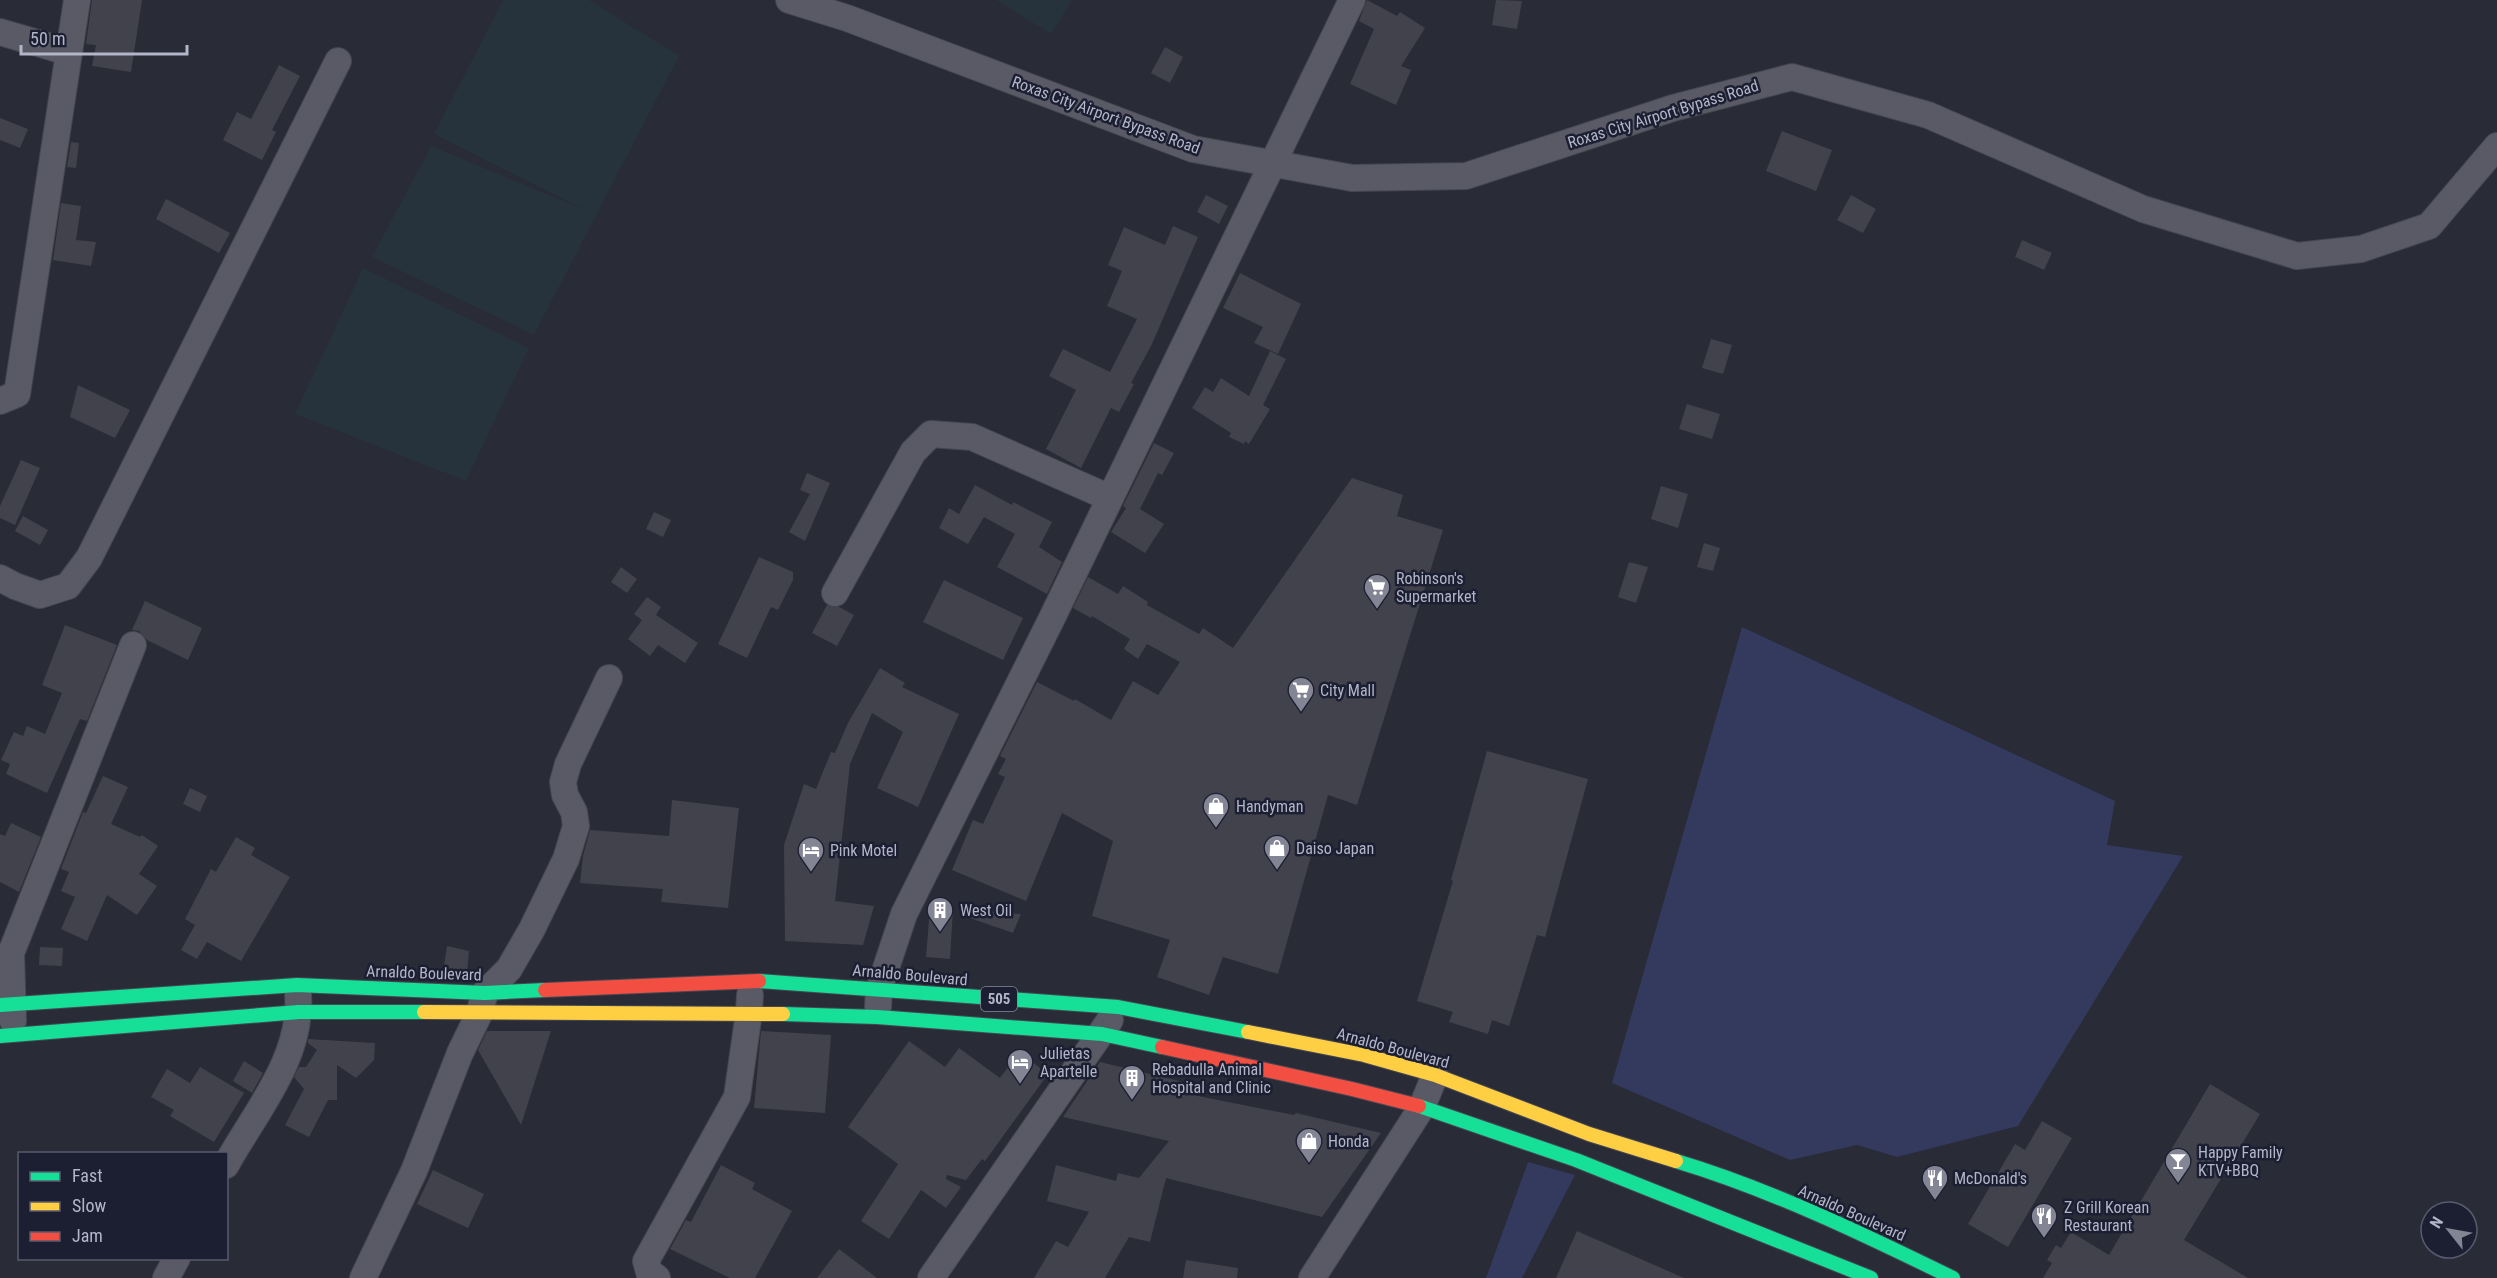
<svg xmlns="http://www.w3.org/2000/svg" width="2497" height="1278" viewBox="0 0 2497 1278" font-family="'Roboto Condensed',sans-serif">
	<style>
		.green { fill: #26333d }
		.water { fill: #343a5e }
		.building { fill: #41424c }
		.lines { fill: none; stroke-linecap: round; stroke-linejoin: round }
		.street-casing { stroke: #454750; stroke-width: 28 }
		.fast-casing { stroke: #464753; stroke-width: 16 }
		.slow-casing { stroke: #464753; stroke-width: 16 }
		.jam-casing { stroke: #464753; stroke-width: 16 }
		.street { stroke: #595a65; stroke-width: 26 }
		.fast { stroke: #16e098; stroke-width: 14 }
		.slow { stroke: #ffcf43; stroke-width: 14 }
		.jam { stroke: #f24e42; stroke-width: 14 }
		.labels { text-anchor: middle; dominant-baseline: central; stroke-width: 5; stroke-linejoin: round; paint-order: stroke }
		.shield { fill: #1c1f32; stroke: #86889b; stroke-width: 1.5 }
		.shield-label { font-size: 15px; font-weight: bold; fill: #b3b5c8 }
		.street-label { font-size: 16px; fill: #b3b5c8; stroke: #1c1f32 }
		.poi-label { font-size: 16px; fill: #b3b5c8; stroke: #1c1f32; text-anchor: start }
	</style>
	<rect width="100%" height="100%" fill="#292b37"/>
	<g class="green">
		<path d="M503 0H589L679 56 534 335 372 257 431 146 585 210 434 134Z"/>
		<path d="M996 0H1072L1051 34Z"/>
		<path d="M363 268 529 348 466 481 295 414Z"/>
	</g>
	<g class="water">
		<path d="M1742 627 2115 801 2107 845 2183 856 2018 1126 1897 1157 1857 1145 1790 1160 1612 1083Z"/>
		<path d="M1528 1162 1575 1175 1522 1278H1486Z"/>
	</g>
	<g class="building">
		<path d="M92 0H142L131 72 92 66 96 45 86 44Z"/>
		<path d="M1367 0 1397 16 1400 12 1425 28 1401 66 1411 70 1396 105 1350 84 1374 29 1359 21Z"/>
		<path d="M1496 0 1522 1 1517 29 1492 25Z"/>
		<path d="M1165 47 1183 57 1170 83 1151 73Z"/>
		<path d="M279 65 300 76 272 130 276 132 262 160 223 140 237 112 251 119Z"/>
		<path d="M0 118 28 129 20 148 0 140Z"/>
		<path d="M1782 131 1832 150 1816 191 1766 171Z"/>
		<path d="M71 142 79 143 76 168 67 167Z"/>
		<path d="M1206 195 1228 206 1219 224 1197 212Z"/>
		<path d="M1851 195 1876 209 1863 233 1837 220Z"/>
		<path d="M166 199 230 233 219 253 156 219Z"/>
		<path d="M61 203 81 206 76 240 96 242 91 266 53 260Z"/>
		<path d="M1173 226 1198 237 1152 344 1131 383 1134 384 1119 412 1111 408 1081 468 1046 449 1076 390 1049 376 1063 349 1110 372 1137 319 1107 306 1122 271 1108 265 1124 227 1165 245Z"/>
		<path d="M2022 240 2052 253 2044 270 2015 257Z"/>
		<path d="M1240 273 1301 304 1278 354 1254 343 1263 327 1223 308Z"/>
		<path d="M1711 339 1732 345 1723 374 1702 368Z"/>
		<path d="M1270 351 1286 359 1263 405 1270 409 1249 444 1245 441 1244 444 1229 437 1231 433 1192 408 1205 387 1213 392 1221 378 1249 396Z"/>
		<path d="M78 385 130 410 115 438 70 417Z"/>
		<path d="M1687 404 1720 414 1712 439 1679 429Z"/>
		<path d="M1154 443 1174 453 1162 475 1158 473 1140 509 1164 524 1145 553 1111 532 1126 508 1123 506Z"/>
		<path d="M21 460 40 468 15 525 0 518V506Z"/>
		<path d="M807 473 830 483 805 541 789 532 810 494 800 490Z"/>
		<path d="M1352 478 1403 495 1397 516 1443 530 1357 805 1328 795 1278 974 1223 957 1209 995 1157 977 1170 940 1092 916 1113 841 1062 813 1026 901 952 870 973 820 983 824 1005 777 998 774 1006 759 1000 756 1037 682 1074 701 1075 699 1111 720 1133 681 1158 695 1180 662 1147 644 1138 659 1124 649 1130 639 1092 616 1091 618 1073 608 1088 577 1118 594 1123 586 1148 602 1147 605 1199 634 1203 628 1233 648Z"/>
		<path d="M975 485 1012 505 1013 502 1052 522 1039 547 1062 562 1047 594 997 567 1015 534 984 517 968 544 939 528 949 508 959 514Z"/>
		<path d="M1661 486 1688 494 1678 528 1651 519Z"/>
		<path d="M654 512 671 520 663 537 646 529Z"/>
		<path d="M23 516 48 530 40 545 15 531Z"/>
		<path d="M1704 543 1720 548 1713 571 1697 567Z"/>
		<path d="M759 557 793 572V580L778 610 771 607 747 658 718 644Z"/>
		<path d="M1629 562 1648 567 1636 603 1618 597Z"/>
		<path d="M621 567 637 579 627 593 611 582Z"/>
		<path d="M944 580 1023 618 1003 660 923 622Z"/>
		<path d="M647 597 661 607 656 615 698 643 685 663 658 645 650 656 628 639 642 620 634 614Z"/>
		<path d="M145 601 202 628 188 660 147 640 139 631 132 630Z"/>
		<path d="M827 605 839 607 854 615 837 646 812 633Z"/>
		<path d="M65 625 117 645 87 721 80 719 47 793 6 774 10 764 1 760 14 732 23 736 27 726 45 734 62 693 42 685Z"/>
		<path d="M880 668 905 683 902 687 959 714 918 807 877 788 903 732 872 713 850 764 835 901 874 906 863 945 785 941 784 845 804 784 816 789 831 752 835 753 848 723Z"/>
		<path d="M1487 751 1588 779 1545 937 1537 935 1509 1026 1492 1020 1488 1034 1449 1022 1453 1012 1417 1001 1453 881 1451 880Z"/>
		<path d="M103 776 128 787 111 824 140 837 142 835 158 846 139 874 157 886 137 915 107 895 87 941 61 929 75 897 61 891 69 872 61 869 83 812 86 813Z"/>
		<path d="M190 788 207 796 200 812 183 804Z"/>
		<path d="M672 800 739 808 728 908 661 902 663 889 580 883 583 856 590 830 669 836Z"/>
		<path d="M11 823 41 837 19 892 0 882V834L5 836Z"/>
		<path d="M236 837 255 848 251 855 290 877 241 961 207 942 197 959 181 950 195 925 185 919 211 869 216 872Z"/>
		<path d="M930 908 953 909 950 959 926 957Z"/>
		<path d="M962 910 1021 914 1013 933 961 915Z"/>
		<path d="M447 946 469 951 467 973 443 972Z"/>
		<path d="M40 947 63 948 62 966 39 965Z"/>
		<path d="M487 1031H551L521 1125 478 1050Z"/>
		<path d="M761 1031 831 1035 825 1113 754 1108Z"/>
		<path d="M308 1039 375 1043 374 1060 356 1078 337 1065V1100H328L309 1137 285 1125 304 1089 294 1077 299 1067H306L317 1050 308 1043Z"/>
		<path d="M909 1041 945 1067 959 1048 1000 1078 1019 1052 1048 1074 985 1161 982 1159 966 1180 947 1175 946 1179 961 1187 946 1208 921 1190 889 1239 861 1221 898 1164 848 1127Z"/>
		<path d="M244 1061 263 1073 252 1093 233 1081Z"/>
		<path d="M1100 1062 1200 1086 1193 1095 1294 1115 1296 1113 1381 1133 1322 1217 1166 1178 1150 1242 1129 1237 1105 1278H1034L1056 1241 1068 1247 1089 1212 1047 1201 1056 1165 1116 1181 1118 1173 1139 1178 1169 1141 1063 1117Z"/>
		<path d="M200 1067 244 1093 214 1142 170 1116 174 1110 151 1097 167 1069 190 1083Z"/>
		<path d="M2210 1084 2260 1114 2184 1240 2248 1278H2043L2052 1263 2047 1260 2056 1245 2061 1248 2071 1232 2109 1255Z"/>
		<path d="M2042 1121 2072 1138 2008 1247 1968 1224 2015 1144 2025 1150Z"/>
		<path d="M721 1165 755 1183 752 1189 792 1211 755 1278H730L670 1249 686 1220 691 1222Z"/>
		<path d="M433 1170 484 1194 468 1228 417 1204Z"/>
		<path d="M1577 1231 1684 1278H1556Z"/>
		<path d="M839 1249 877 1278H817Z"/>
		<path d="M1186 1260 1238 1268 1237 1278H1183Z"/>
	</g>
	<g class="lines">
		<g class="street-casing">
			<g id="street">
				<path d="M789 0 847 18 1193 149 1352 178 1466 176 1673 108 1792 77 1928 115 2143 209 2297 256 2361 249 2429 226 2497 146"/>
				<path d="M0 32 68 52"/>
				<path d="M0 401 17 394 77 0"/>
				<path d="M0 578 15 586 40 595 68 586 89 558 338 61"/>
				<path d="M835 593 913 452 931 434 972 437 1110 498"/>
				<path d="M878 1007 879 989 904 914 1051 620 1352 0"/>
				<path d="M13 1021 11 953 133 645"/>
				<path d="M226 1165C255 1112 303 1058 298 994"/>
				<path d="M166 1278 177 1258"/>
				<path d="M363 1278 414 1171 460 1053 479 1014 485 993 509 969 532 929 566 859 576 826 574 812 565 795 563 782 568 764 609 678"/>
				<path d="M657 1278 649 1272 646 1261 737 1097 749 1012 750 995"/>
				<path d="M931 1278 1110 1020"/>
				<path d="M1312 1278 1422 1107 1435 1075"/>
			</g>
		</g>
		<g class="fast-casing">
			<g id="fast">
				<path d="M759 981 1118 1007 1248 1032"/>
				<path d="M0 1005 297 985 485 993 545 990"/>
				<path d="M783 1014 877 1017 1102 1034 1162 1047"/>
				<path d="M0 1036 299 1012H424"/>
				<path d="M1419 1106 1576 1160 1871 1278"/>
				<path d="M1676 1161C1772 1190 1863 1234 1953 1278"/>
			</g>
		</g>
		<g class="slow-casing">
			<g id="slow">
				<path d="M424 1012 783 1014"/>
				<path d="M1248 1032 1364 1055 1435 1075 1589 1134 1676 1161"/>
			</g>
		</g>
		<g class="jam-casing">
			<g id="jam">
				<path d="M545 990 759 981"/>
				<path d="M1162 1047 1352 1089 1419 1106"/>
			</g>
		</g>
		<use href="#street" class="street"/>
		<use href="#fast" class="fast"/>
		<use href="#slow" class="slow"/>
		<use href="#jam" class="jam"/>
	</g>
	<defs>
		<g id="supermarket-pin" transform="scale(1.35)"><path d="M0 17L-7.5 6A9.5 9.5 0 1 1 7.5 6Z" fill="#838595" stroke="#1c1f32"/><path d="M-6-5.5h2.5l.6 2H6L4.5 2H-2.5L-4.4-4H-6ZM-1.5 3.2a1.3 1.3 0 1 0 .1 0ZM3 3.2a1.3 1.3 0 1 0 .1 0Z" fill="#fff"/></g>
		<g id="shop-pin" transform="scale(1.35)"><path d="M0 17L-7.5 6A9.5 9.5 0 1 1 7.5 6Z" fill="#838595" stroke="#1c1f32"/><path d="M-5-2.5h2.3a2.7 3.5 0 0 1 5.4 0H5L5.5 6h-11ZM-1.5-2.5h3a1.5 2.3 0 0 0-3 0Z" fill="#fff"/></g>
		<g id="hotel-pin" transform="scale(1.35)"><path d="M0 17L-7.5 6A9.5 9.5 0 1 1 7.5 6Z" fill="#838595" stroke="#1c1f32"/><path d="M-6-4.5h1.5V1H6V5H4.5V3h-9V5H-6ZM-4 0a1.8 1.8 0 1 1 3.6 0ZM.5 0V-2.5h3Q6-2.5 6 0Z" fill="#fff"/></g>
		<g id="building-pin" transform="scale(1.35)"><path d="M0 17L-7.5 6A9.5 9.5 0 1 1 7.5 6Z" fill="#838595" stroke="#1c1f32"/><path d="M-4-6H4V6H1V3H-1V6H-4ZM-2.5-4.3h1.7v1.8h-1.7ZM.8-4.3h1.7v1.8H.8ZM-2.5-1h1.7V.8h-1.7ZM.8-1h1.7V.8H.8Z" fill="#fff"/></g>
		<g id="bar-pin" transform="scale(1.35)"><path d="M0 17L-7.5 6A9.5 9.5 0 1 1 7.5 6Z" fill="#838595" stroke="#1c1f32"/><path d="M-6-5H6L.8 .8V4.5H3.5V6h-7V4.5H-.8V.8Z" fill="#fff"/></g>
		<g id="restaurant-pin" transform="scale(1.35)"><path d="M0 17L-7.5 6A9.5 9.5 0 1 1 7.5 6Z" fill="#838595" stroke="#1c1f32"/><path d="M-5-6h1v4h1v-4h1v4h1v-4h1v5L-1.5 .5V6h-2V.5L-5-1ZM5-6V6H3V1.5H1.5Q1.5-4 5-6Z" fill="#fff"/></g>
	</defs>
	<g fill-rule="evenodd">
		<use href="#supermarket-pin" x="1377" y="587"/>
		<use href="#supermarket-pin" x="1301" y="690"/>
		<use href="#shop-pin" x="1216" y="806"/>
		<use href="#shop-pin" x="1277" y="848"/>
		<use href="#hotel-pin" x="811" y="850"/>
		<use href="#building-pin" x="940" y="910"/>
		<use href="#hotel-pin" x="1020" y="1062"/>
		<use href="#building-pin" x="1132" y="1078"/>
		<use href="#shop-pin" x="1309" y="1141"/>
		<use href="#bar-pin" x="2178" y="1161"/>
		<use href="#restaurant-pin" x="1935" y="1178"/>
		<use href="#restaurant-pin" x="2044" y="1216"/>
	</g>
	<g class="labels">
		<rect class="shield" x="981" y="987" width="36" height="24" rx="4.5"/>
		<g class="shield-label">
			<text x="999" y="999">505</text>
		</g>
		<g class="street-label">
			<text transform="translate(1663 114) rotate(-17)">Roxas City Airport Bypass Road</text>
			<text transform="translate(1106 115) rotate(20)">Roxas City Airport Bypass Road</text>
			<text transform="translate(424 973) rotate(2)">Arnaldo Boulevard</text>
			<text transform="translate(910 975) rotate(5)">Arnaldo Boulevard</text>
			<text transform="translate(1393 1048) rotate(15)">Arnaldo Boulevard</text>
			<text transform="translate(1852 1213) rotate(24)">Arnaldo Boulevard</text>
		</g>
		<g class="poi-label">
			<text x="1396" y="578">Robinson's<tspan x="1396" dy="18">Supermarket</tspan></text>
			<text x="1320" y="690">City Mall</text>
			<text x="1236" y="806">Handyman</text>
			<text x="1296" y="848">Daiso Japan</text>
			<text x="830" y="850">Pink Motel</text>
			<text x="960" y="910">West Oil</text>
			<text x="1040" y="1053">Julietas<tspan x="1040" dy="18">Apartelle</tspan></text>
			<text x="1152" y="1069">Rebadulla Animal<tspan x="1152" dy="18">Hospital and Clinic</tspan></text>
			<text x="1328" y="1141">Honda</text>
			<text x="2198" y="1152">Happy Family<tspan x="2198" dy="18">KTV+BBQ</tspan></text>
			<text x="1954" y="1178">McDonald's</text>
			<text x="2064" y="1207">Z Grill Korean<tspan x="2064" dy="18">Restaurant</tspan></text>
		</g>
	</g>
	<rect x="18" y="1152" width="210" height="108" fill="#1c1f32" stroke="#585b6e" stroke-width="1.5"/>
	<rect x="30" y="1172" width="30" height="9" fill="#16e098" stroke="#585b6e" stroke-width="1.5"/>
	<text x="72" y="1182" font-size="18" fill="#b3b5c8">Fast</text>
	<rect x="30" y="1202" width="30" height="9" fill="#ffcf43" stroke="#585b6e" stroke-width="1.5"/>
	<text x="72" y="1212" font-size="18" fill="#b3b5c8">Slow</text>
	<rect x="30" y="1232" width="30" height="9" fill="#f24e42" stroke="#585b6e" stroke-width="1.5"/>
	<text x="72" y="1242" font-size="18" fill="#b3b5c8">Jam</text>
	<g transform="translate(2449 1230) rotate(301)"><circle r="28" fill="#1c1f32" stroke="#585b6e" stroke-width="1.5"/>
	<path d="M0-4.5L10 22L0 15L-10 22Z" fill="#838595"/>
	<text y="-9" font-size="16" font-weight="bold" text-anchor="middle" fill="#b3b5c8">N</text>
	</g>
	<path d="M21 45v9h166v-9" fill="none" stroke="#b3b5c8" stroke-width="3"/>
	<text x="30" y="45" font-size="18" fill="#b3b5c8" stroke="#1c1f32" stroke-width="4.5" paint-order="stroke">50 m</text>
</svg>
